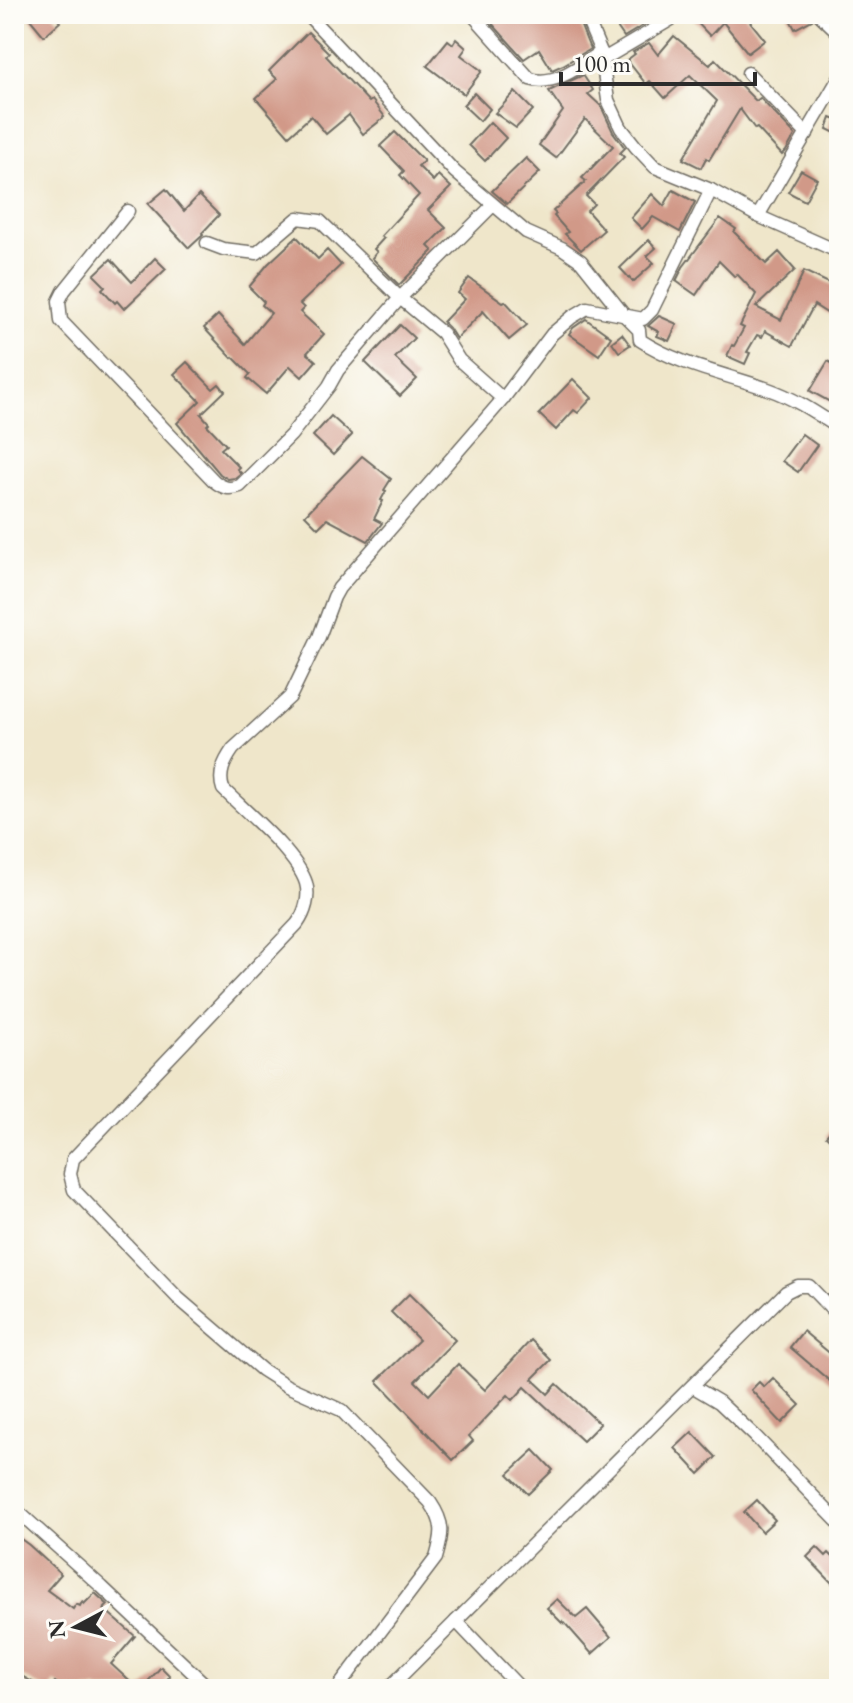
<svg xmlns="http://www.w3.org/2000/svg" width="853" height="1703" viewBox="0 0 853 1703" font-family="'EB Garamond',serif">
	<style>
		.building { fill: #d19988 }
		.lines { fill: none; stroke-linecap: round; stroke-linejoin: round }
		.minor-casing { stroke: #706c63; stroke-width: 15 }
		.minor { stroke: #fff; stroke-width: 12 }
	</style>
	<rect width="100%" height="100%" fill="#fdfcf7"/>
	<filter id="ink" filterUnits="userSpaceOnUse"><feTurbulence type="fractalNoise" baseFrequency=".0125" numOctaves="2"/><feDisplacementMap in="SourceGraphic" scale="16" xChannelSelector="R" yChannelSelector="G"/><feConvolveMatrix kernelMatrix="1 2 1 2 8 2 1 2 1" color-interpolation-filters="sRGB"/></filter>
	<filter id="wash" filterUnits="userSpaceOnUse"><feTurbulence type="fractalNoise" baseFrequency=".006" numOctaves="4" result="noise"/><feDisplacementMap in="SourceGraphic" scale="32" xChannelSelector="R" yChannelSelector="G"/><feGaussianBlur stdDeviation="1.8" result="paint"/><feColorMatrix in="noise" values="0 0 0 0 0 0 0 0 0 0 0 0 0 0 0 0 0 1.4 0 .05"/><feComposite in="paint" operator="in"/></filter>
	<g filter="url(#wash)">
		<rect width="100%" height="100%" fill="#efe6ca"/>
		<g id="blocks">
			<g class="building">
				<path d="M35 14H53L60 22 44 36 30 19Z"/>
				<path d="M486 14H576L590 49 563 65 552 70 539 49 524 59 489 20Z"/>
				<path d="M630 14H662L624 37 615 24Z"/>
				<path d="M689 14H744L765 40 748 53 723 22 710 36Z"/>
				<path d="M787 14H810L812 20 795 29Z"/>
				<path d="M308 32 329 53 326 56 369 102 372 100 385 117 363 134 349 115 326 134 311 116 289 136 256 98 277 79 269 71Z"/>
				<path d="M674 36 710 65 715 59 756 101 760 98 795 135 786 151 782 155 757 128 755 129 740 109 709 160 706 158 701 168 683 159 717 101 690 75 665 98 650 81 646 84 627 60 635 54 633 52 649 43 658 55Z"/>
				<path d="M456 39 466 48 461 55 482 71 464 94 427 66 448 40 453 44Z"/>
				<path d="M583 75 593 90 588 94 601 106 613 132 625 148 620 153 624 157 586 196 594 204 587 211 604 230 581 250 565 234 568 232 554 216 556 214 553 211 586 181 582 178 613 146 585 119 556 158 539 145 563 111 549 91Z"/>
				<path d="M515 92 533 110 516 128 495 113Z"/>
				<path d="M474 93 490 109 480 121 463 105Z"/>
				<path d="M831 118 839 121V135L827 129Z"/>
				<path d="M490 122 506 138 485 161 469 145Z"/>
				<path d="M395 132 424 161 418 166 433 181 438 175 451 187 428 210 446 228 428 246 433 251 399 285 372 258 377 252 374 249 384 238 381 236 419 195 400 175 404 171 380 146Z"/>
				<path d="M526 158 540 172 507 204 492 191Z"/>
				<path d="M801 170 817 179 805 201 788 192Z"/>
				<path d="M166 189 184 211 199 195 219 215 202 233 203 235 189 248 148 204Z"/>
				<path d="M673 190 695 202 680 232 653 217 642 229 631 218 652 194 664 206Z"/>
				<path d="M720 218 736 229 734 232 766 264 779 252 795 270 756 307 781 320 804 271 839 288V300L830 315 814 305 792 346 765 331 762 337 757 335 747 352 750 353 745 364 727 356 732 345 734 346 744 328 740 326 756 294 737 274 735 277 719 261 696 295 676 281 683 267Z"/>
				<path d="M297 237 318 259 327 250 341 265 300 304 304 308 300 312 324 334 307 353 316 361 302 377 290 366 266 394 247 378 250 374 233 357 232 358 204 328 218 315 245 344 271 313 262 305 264 302 249 287 268 264Z"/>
				<path d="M649 240 656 248 647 256 654 263 633 282 620 268Z"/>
				<path d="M155 258 166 269 124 309 117 301 115 303 102 289 105 286 94 275 111 259 132 282Z"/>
				<path d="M469 278 503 302 505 301 527 325 509 340 483 311 456 339 449 328 443 322 465 299 458 293Z"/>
				<path d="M659 316 677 324 669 341 657 336 659 332 648 326Z"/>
				<path d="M586 319 611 337 599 355 569 334 573 328Z"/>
				<path d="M400 325 414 338 395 358 417 379 400 396 365 362Z"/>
				<path d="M622 334 630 345 619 352 612 342Z"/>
				<path d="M828 361 839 367V407L810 391Z"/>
				<path d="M187 362 213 389 219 384 225 391 201 414 209 423 207 425 226 445 221 449 239 467 237 469 241 473 235 478 228 479 220 474 177 423 200 401 174 374Z"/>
				<path d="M573 379 592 398 578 413 574 410 556 430 539 414Z"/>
				<path d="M331 416 352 435 333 455 313 436Z"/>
				<path d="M802 434 817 445 798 472 782 461Z"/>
				<path d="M362 456 391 479 384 490 386 491 381 500 383 501 374 519 382 523 368 541 327 519 318 528 305 515Z"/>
				<path d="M839 1121V1148L826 1136Z"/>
				<path d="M409 1294 455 1340 415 1381 429 1395 458 1364 485 1390 531 1340 551 1360 532 1379 548 1394 557 1384 600 1424 583 1441 525 1387 513 1400 508 1395 469 1436 473 1441 453 1460 377 1381 419 1340 391 1312Z"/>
				<path d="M803 1331 839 1361V1389L790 1347Z"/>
				<path d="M773 1378 800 1405 782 1423 751 1390 759 1382 764 1387Z"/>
				<path d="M692 1432 716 1457 699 1474 675 1448Z"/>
				<path d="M534 1450 553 1470 528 1494 508 1474Z"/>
				<path d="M757 1500 775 1520 762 1532 744 1512Z"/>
				<path d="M14 1534 29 1545 61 1574 47 1590 73 1609 76 1604 80 1606 82 1602 84 1604 95 1593 108 1605 104 1609 135 1636 111 1664 138 1689H64L55 1682 50 1689H45L14 1672Z"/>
				<path d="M817 1547 826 1556 829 1553 839 1563V1578L833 1584 807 1557Z"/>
				<path d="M557 1599 576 1618 587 1609 611 1637 592 1654 563 1621 562 1623 547 1608Z"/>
				<path d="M161 1667 170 1676 165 1682 173 1689H141Z"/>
			</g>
		</g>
	</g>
	<g filter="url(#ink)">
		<use href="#blocks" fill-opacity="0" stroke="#706c63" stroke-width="2"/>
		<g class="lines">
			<g class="minor-casing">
				<g id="minor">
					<path d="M307 14 455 172 526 232 562 248 581 261 624 315 639 330 640 340C678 365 725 374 768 389 794 398 816 413 839 428"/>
					<path d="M472 14 530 79C555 87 581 65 601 52"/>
					<path d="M585 14 601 52 608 100 621 128 636 147 655 167 711 190 758 216 839 252"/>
					<path d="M819 14 839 33"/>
					<path d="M602 60 680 14"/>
					<path d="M748 73 807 134"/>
					<path d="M128 211 64 291 59 301 61 321 214 481C223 488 229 490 240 486L291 435 329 386 338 370 400 298 493 205"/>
					<path d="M758 216 839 78"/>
					<path d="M207 243 223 249 257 253 298 218 320 221 400 298 442 333 459 360 503 399"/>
					<path d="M692 1386 719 1402 755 1436 839 1523"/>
					<path d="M14 1508 102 1587 210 1689"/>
					<path d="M456 1621 521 1689"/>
					<path d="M337 1689 436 1558C443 1534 445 1524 430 1502L341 1410 287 1386 262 1370 178 1298 74 1190 70 1174 73 1159 297 924C305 913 310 897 306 883 297 854 246 812 223 789 218 774 224 762 233 749L290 697 319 637 334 597 339 588 503 399 552 334 572 317 587 308 643 319 652 310 711 190"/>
					<path d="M388 1689 786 1292 798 1286H809L839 1317"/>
				</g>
			</g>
			<use href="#minor" class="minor"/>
		</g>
	</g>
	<rect width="853" height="1703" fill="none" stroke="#fdfcf7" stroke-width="48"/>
	<g transform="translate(76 1627) rotate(263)" stroke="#fdfcf7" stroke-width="6" paint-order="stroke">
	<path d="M0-6L14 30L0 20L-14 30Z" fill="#2b2b2b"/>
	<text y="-12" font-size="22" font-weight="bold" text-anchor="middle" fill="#2b2b2b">N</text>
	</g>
	<path d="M561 72v12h194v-12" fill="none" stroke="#2b2b2b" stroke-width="4"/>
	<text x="573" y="72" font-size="24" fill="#2b2b2b" stroke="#fdfcf7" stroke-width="6" paint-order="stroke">100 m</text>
</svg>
